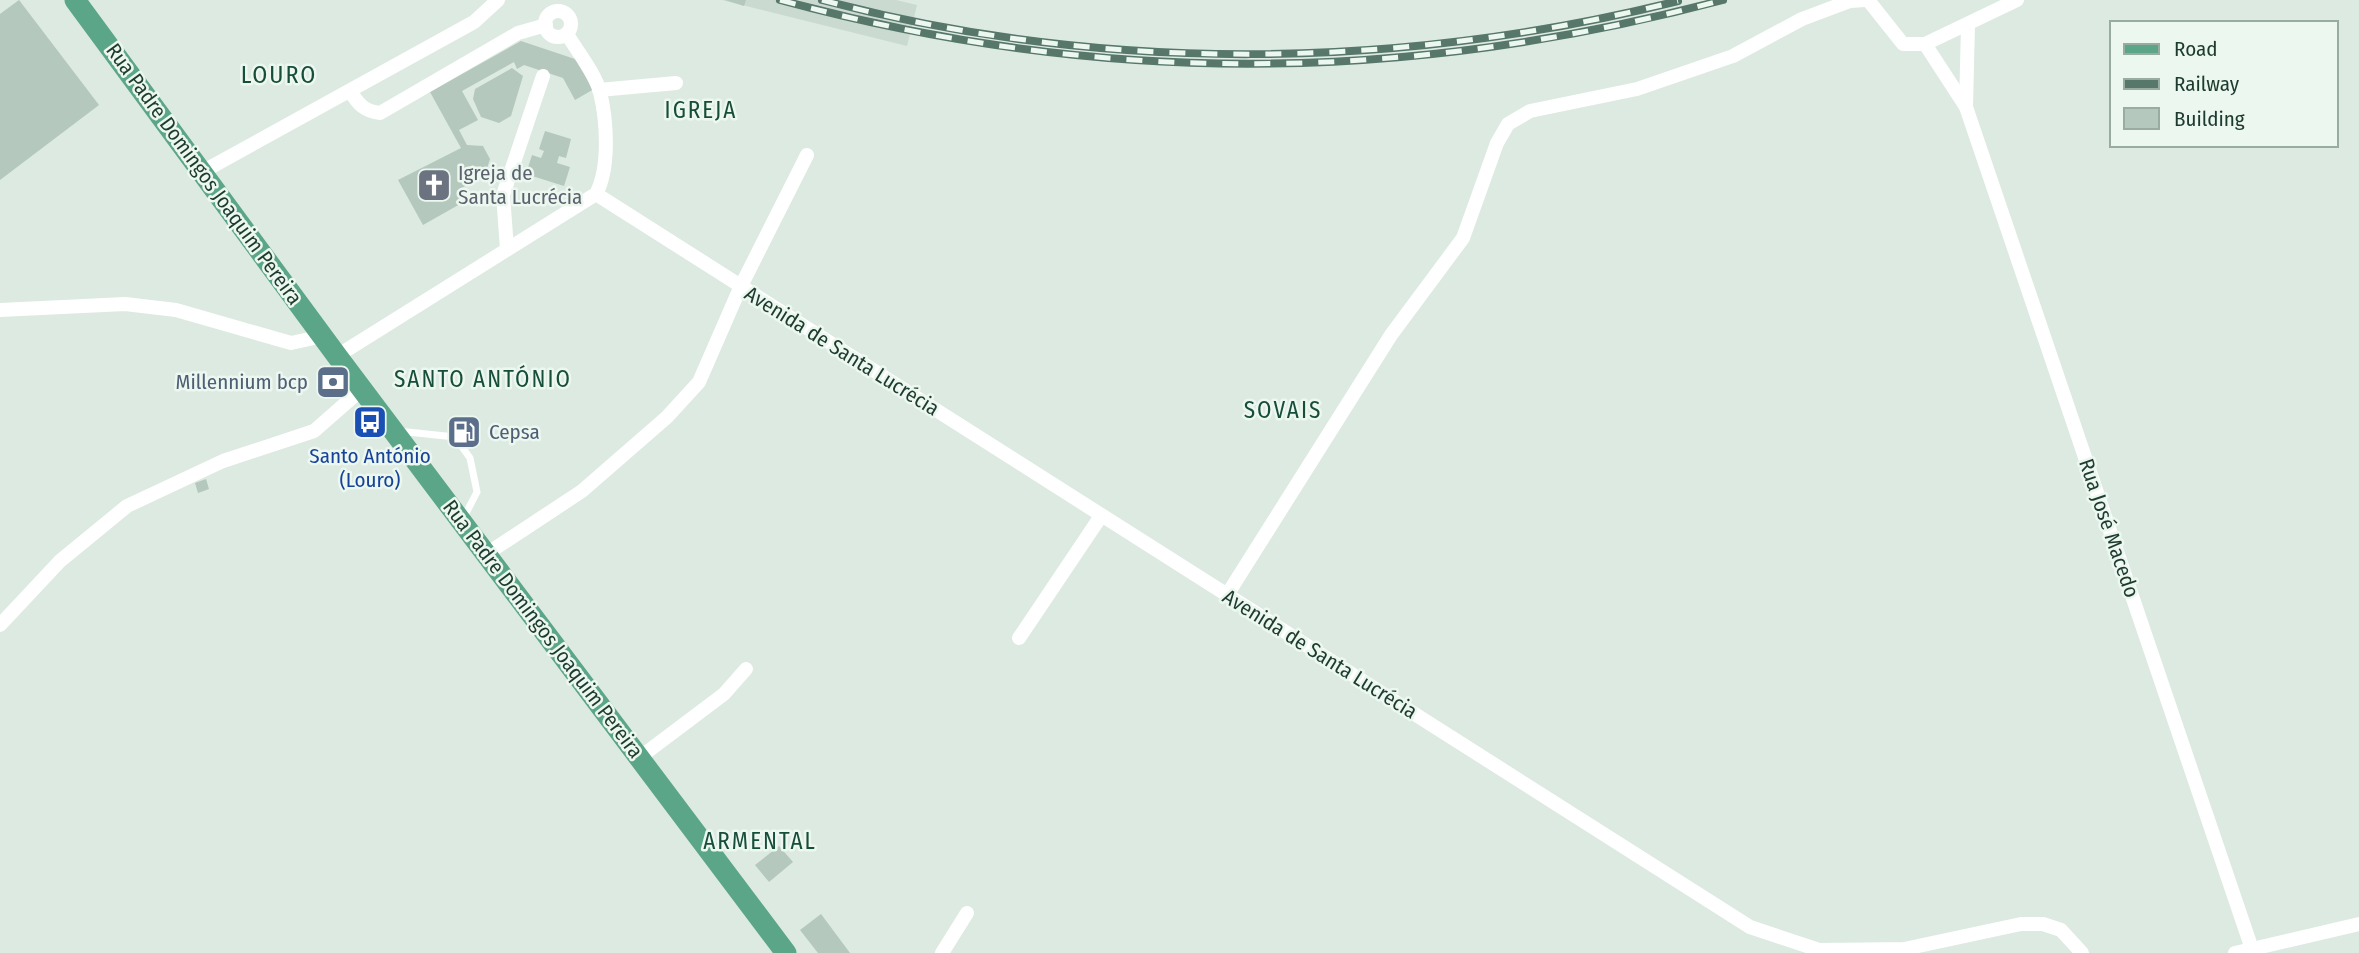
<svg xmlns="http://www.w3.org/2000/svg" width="2359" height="953" viewBox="0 0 2359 953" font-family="'Fira Sans Condensed',sans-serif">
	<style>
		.built { fill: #cadad1 }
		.building { fill: #b4c8bd }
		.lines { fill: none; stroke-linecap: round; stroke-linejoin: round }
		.service { stroke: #fff; stroke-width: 7 }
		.minor { stroke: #fff; stroke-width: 14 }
		.primary { stroke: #5ba588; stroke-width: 21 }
		.rail-casing { stroke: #56776a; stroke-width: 8 }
		.rail { stroke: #ecf7f0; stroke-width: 5; stroke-dasharray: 16; stroke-linecap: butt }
		.labels { text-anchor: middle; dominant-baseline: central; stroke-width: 5; stroke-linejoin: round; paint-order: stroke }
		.worship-label { font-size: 21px; fill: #5b616d; stroke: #ecf7f0; text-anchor: start }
		.street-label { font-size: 21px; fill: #1d3b2e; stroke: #ecf7f0 }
		.service-label { font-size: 21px; fill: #4e5e75; stroke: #ecf7f0; text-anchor: end }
		.transit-label { font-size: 21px; fill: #164399; stroke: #ecf7f0 }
		.neighbourhood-label { font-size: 23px; letter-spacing: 2px; fill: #174e39; stroke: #ecf7f0 }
		.quarter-label { font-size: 24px; letter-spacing: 2px; fill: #174e39; stroke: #ecf7f0 }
	</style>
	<rect width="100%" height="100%" fill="#dceae2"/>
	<path class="built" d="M722 0H896L917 5 907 46Z"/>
	<g class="building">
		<path d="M19 0 99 105 0 180V14Z"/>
		<path d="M725 0H746L744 6Z"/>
		<path d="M521 41 578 60 594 89 575 100 563 78 524 65 517 69 514 62 462 91 478 120 459 130 467 145 483 146 490 159 486 172 462 188 469 199 423 225 398 180 461 148 430 92Z"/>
		<path d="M512 68 523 76 511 116 499 123 481 117 473 99 475 89Z"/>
		<path d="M545 131 571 139 566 158 559 156 557 163 570 167 564 186 526 174 532 155 541 158 544 151 539 149Z"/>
		<path d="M206 479 209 489 198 493 195 483Z"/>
		<path d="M779 846 793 862 769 882 755 865Z"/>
		<path d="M821 914 850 953H818L800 930Z"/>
	</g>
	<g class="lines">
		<path class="service" d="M398 431 455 437 470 458 477 492 463 519"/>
		<g class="minor">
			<path d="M1868 0 1903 44H1925L2017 0"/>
			<circle cx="558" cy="24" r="13"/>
			<path d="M1925 44 1966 107 2252 949"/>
			<path d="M599 90 676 83"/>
			<path d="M350 91C358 104 364 111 380 113L518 33 546 25"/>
			<path d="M1966 107 1968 24"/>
			<path d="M202 172 474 22 498 0"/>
			<path d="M596 194 1750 927 1819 950 1904 949 2021 924H2043L2061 930 2082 953"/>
			<path d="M507 249 503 195 543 76"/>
			<path d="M0 310 125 304 176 310 291 343 323 336"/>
			<path d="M337 356 596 194C610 168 607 121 600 92 595 73 577 51 567 34"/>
			<path d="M488 553 582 491 667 417 699 382 740 288 807 155"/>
			<path d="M1227 595 1391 335 1463 238 1497 143 1508 124 1530 111 1637 89 1733 56 1802 19 1850 1 1865 0"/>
			<path d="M0 625 60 561 127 506 223 461 314 431 362 389"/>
			<path d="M1019 638 1101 516"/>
			<path d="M639 758 724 694 746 669"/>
			<path d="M942 953 967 913"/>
			<path d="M2235 953 2359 924"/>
		</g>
		<path class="primary" d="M75 0 337 356 786 953"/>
		<g class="rail-casing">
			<g id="rail">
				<path d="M780 0C1097 86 1406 84 1723 0"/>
				<path d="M822 0C1100 74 1401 70 1678 1"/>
			</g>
		</g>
		<use href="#rail" class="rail"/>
	</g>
	<defs>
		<g id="church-square" transform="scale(1.75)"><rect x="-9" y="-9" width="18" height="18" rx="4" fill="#6b7280" stroke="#ecf7f0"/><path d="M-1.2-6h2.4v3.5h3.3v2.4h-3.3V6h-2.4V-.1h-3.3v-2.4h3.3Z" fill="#fff"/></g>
		<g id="bank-square" transform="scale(1.75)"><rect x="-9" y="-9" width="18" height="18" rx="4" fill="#5c6f8a" stroke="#ecf7f0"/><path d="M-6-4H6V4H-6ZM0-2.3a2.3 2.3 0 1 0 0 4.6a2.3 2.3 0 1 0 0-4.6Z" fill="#fff"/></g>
		<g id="bus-square" transform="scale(1.75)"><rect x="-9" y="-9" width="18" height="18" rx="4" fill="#1a4fb4" stroke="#ecf7f0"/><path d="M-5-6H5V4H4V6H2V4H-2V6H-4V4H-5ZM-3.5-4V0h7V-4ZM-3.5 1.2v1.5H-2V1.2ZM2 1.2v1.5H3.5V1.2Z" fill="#fff"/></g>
		<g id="fuel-square" transform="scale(1.75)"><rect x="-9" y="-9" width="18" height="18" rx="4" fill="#5c6f8a" stroke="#ecf7f0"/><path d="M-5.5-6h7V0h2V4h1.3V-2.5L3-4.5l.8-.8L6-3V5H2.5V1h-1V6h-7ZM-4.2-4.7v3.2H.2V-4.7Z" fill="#fff"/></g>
	</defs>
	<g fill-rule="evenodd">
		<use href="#church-square" x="434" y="185"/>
		<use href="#bank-square" x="333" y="382"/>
		<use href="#bus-square" x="370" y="422"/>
		<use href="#fuel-square" x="464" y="432"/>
	</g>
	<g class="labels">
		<g class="worship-label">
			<text x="458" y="173">Igreja de<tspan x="458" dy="24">Santa Lucrécia</tspan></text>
		</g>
		<g class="street-label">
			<text transform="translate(204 174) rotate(54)">Rua Padre Domingos Joaquim Pereira</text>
			<text transform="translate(842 351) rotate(32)">Avenida de Santa Lucrécia</text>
			<text transform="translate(2109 528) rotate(71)">Rua José Macedo</text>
			<text transform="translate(543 629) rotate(53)">Rua Padre Domingos Joaquim Pereira</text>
			<text transform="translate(1320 654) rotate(32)">Avenida de Santa Lucrécia</text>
		</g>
		<g class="service-label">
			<text x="308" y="382">Millennium bcp</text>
			<text x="489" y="432" text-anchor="start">Cepsa</text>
		</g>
		<g class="transit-label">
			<text x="370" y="456">Santo António<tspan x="370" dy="24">(Louro)</tspan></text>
		</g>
		<g class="neighbourhood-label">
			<text x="701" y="110">IGREJA</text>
			<text x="483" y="379">SANTO ANTÓNIO</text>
			<text x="1283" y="410">SOVAIS</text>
			<text x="760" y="841">ARMENTAL</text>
		</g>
		<g class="quarter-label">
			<text x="279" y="75">LOURO</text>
		</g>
	</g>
	<rect x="2110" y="21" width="228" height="126" fill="#ecf7f0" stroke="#99aca2" stroke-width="2"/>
	<rect x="2124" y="44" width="35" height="10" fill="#5ba588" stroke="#99aca2" stroke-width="2"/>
	<text x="2174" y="56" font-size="21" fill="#1d3b2e">Road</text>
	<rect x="2124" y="79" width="35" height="10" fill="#56776a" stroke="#99aca2" stroke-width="2"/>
	<text x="2174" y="91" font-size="21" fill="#1d3b2e">Railway</text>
	<rect x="2124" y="108" width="35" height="21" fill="#b4c8bd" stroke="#99aca2" stroke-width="2"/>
	<text x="2174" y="126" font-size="21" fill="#1d3b2e">Building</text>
</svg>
